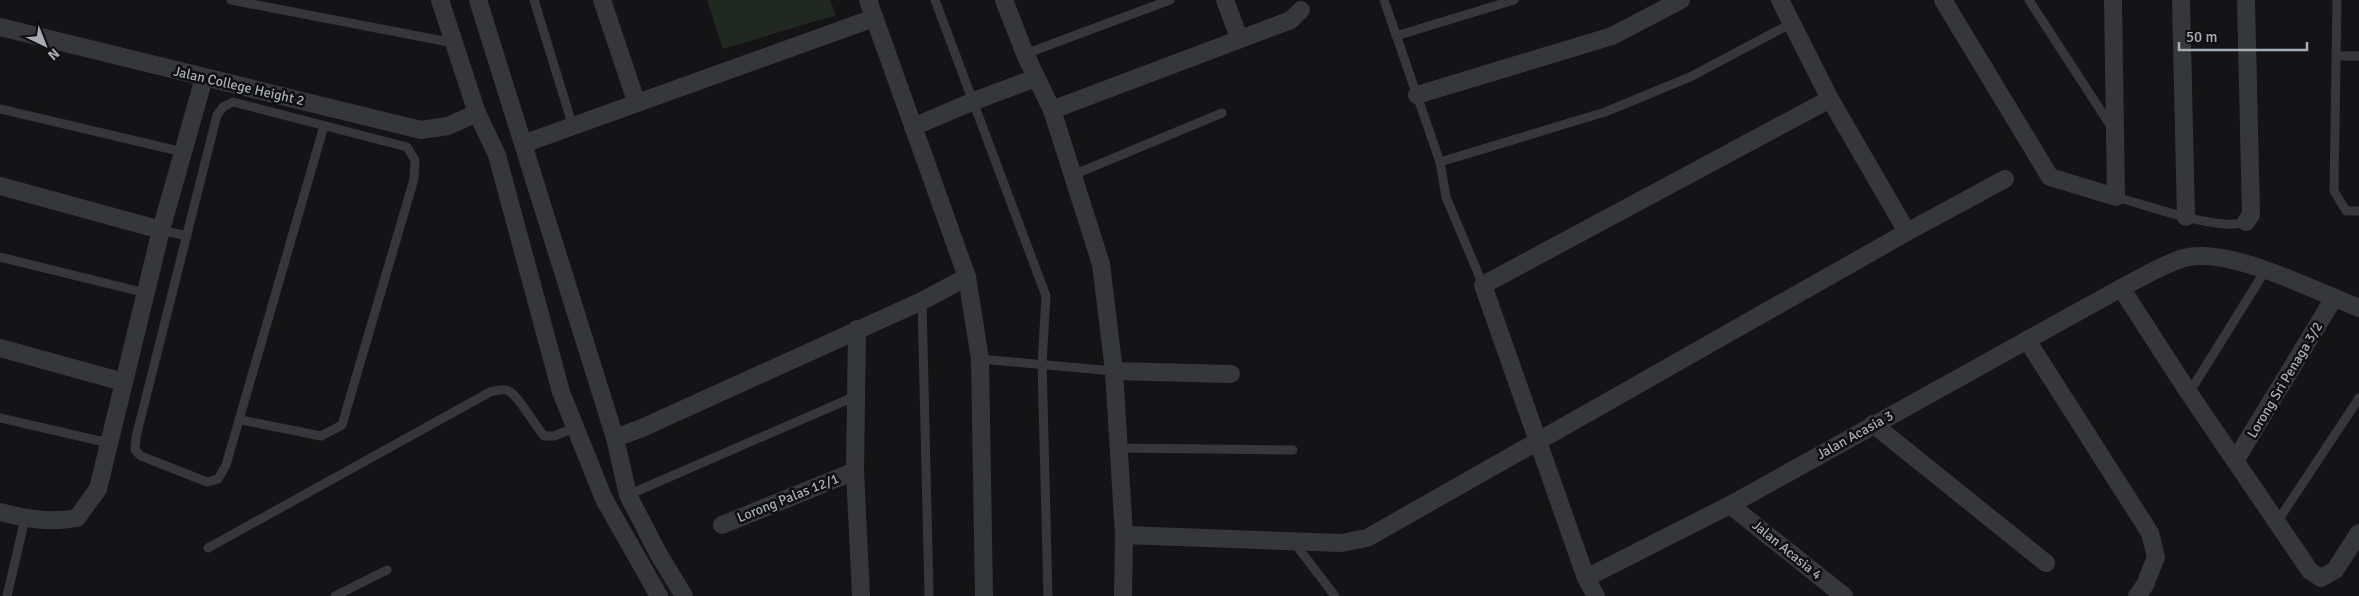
<svg xmlns="http://www.w3.org/2000/svg" width="2359" height="596" viewBox="0 0 2359 596" font-family="Signika,sans-serif">
	<style>
		.green { fill: #212821 }
		.lines { fill: none; stroke-linecap: round; stroke-linejoin: round }
		.service { stroke: #36373a; stroke-width: 9 }
		.minor { stroke: #36373a; stroke-width: 18 }
		.labels { text-anchor: middle; dominant-baseline: central; stroke-width: 5; stroke-linejoin: round; paint-order: stroke }
		.street-label { font-size: 14px; fill: #a7adb5; stroke: #0f0f11 }
	</style>
	<rect width="100%" height="100%" fill="#141416"/>
	<path class="green" d="M707 0H830L836 15 723 49Z"/>
	<g class="lines">
		<g class="service">
			<path d="M231 0 454 43"/>
			<path d="M534 0 573 127"/>
			<path d="M935 0 1046 296 1042 363 1048 596"/>
			<path d="M1384 0 1440 162 1446 197 1483 285"/>
			<path d="M2029 0 2112 128"/>
			<path d="M2337 0 2334 191 2346 211H2359"/>
			<path d="M1396 36 1514 0"/>
			<path d="M1025 54 1170 0"/>
			<path d="M2336 56H2359"/>
			<path d="M0 109 183 152"/>
			<path d="M1440 162 1605 112 1690 77 1792 23"/>
			<path d="M1073 175 1222 113"/>
			<path d="M2116 197C2146 205 2220 232 2246 222"/>
			<path d="M161 230 187 236"/>
			<path d="M0 257 146 293"/>
			<path d="M922 301 929 596"/>
			<path d="M980 359 1114 371"/>
			<path d="M2189 393 2265 271"/>
			<path d="M0 418 109 443"/>
			<path d="M241 420 321 436 342 425 414 179 415 160 407 147 233 102 223 107 217 115 136 437 135 450 141 456 207 482 218 479 226 465 324 126"/>
			<path d="M1118 448 1293 450"/>
			<path d="M628 495 856 396"/>
			<path d="M2277 522 2359 398"/>
			<path d="M1293 541 1335 596"/>
			<path d="M208 548 490 392C495 391 502 389 506 390 517 392 535 426 544 436H554L574 428"/>
			<path d="M7 596 25 519"/>
			<path d="M335 596 387 570"/>
		</g>
		<g class="minor">
			<path d="M440 0 477 113 497 155 561 392 604 499 659 596"/>
			<path d="M478 0 615 438 628 495 659 555 684 596"/>
			<path d="M602 0 636 101"/>
			<path d="M868 0 967 277 980 359 984 596"/>
			<path d="M1004 0 1025 54 1052 110 1101 264 1114 371 1124 535 1123 596"/>
			<path d="M1225 0 1239 38"/>
			<path d="M1780 0 1830 99 1907 232"/>
			<path d="M1943 0 2050 177 2116 197 2113 0"/>
			<path d="M2181 0 2186 217"/>
			<path d="M2246 0 2251 215 2246 222"/>
			<path d="M0 27 421 130 448 126 477 113"/>
			<path d="M1417 95 1612 36 1681 0"/>
			<path d="M1052 110 1291 20 1301 10"/>
			<path d="M913 127 974 101 1036 78"/>
			<path d="M523 144 874 18"/>
			<path d="M0 186 161 230"/>
			<path d="M2121 288 2189 393 2310 571 2321 578 2335 570 2359 533"/>
			<path d="M857 329 855 471 861 596"/>
			<path d="M2027 340 2150 533 2156 557 2145 585 2137 596"/>
			<path d="M0 348 123 382"/>
			<path d="M1114 371 1231 374"/>
			<path d="M1873 424 2046 563"/>
			<path d="M615 438 642 428 922 301 967 277"/>
			<path d="M2235 461 2334 298"/>
			<path d="M1730 505 1844 596"/>
			<path d="M0 512C27 519 50 523 77 518L98 489 161 230 204 78"/>
			<path d="M722 525 855 471"/>
			<path d="M1124 535 1341 543 1367 538 1907 232 2005 179"/>
			<path d="M1586 578 1730 505 2121 288C2141 278 2163 264 2184 258 2229 246 2315 291 2359 308"/>
			<path d="M1596 596 1586 578 1483 285 1830 99"/>
		</g>
	</g>
	<g class="labels">
		<g class="street-label">
			<text transform="translate(239 86) rotate(13)">Jalan College Height 2</text>
			<text transform="translate(2285 380) rotate(-59)">Lorong Sri Penaga 3/2</text>
			<text transform="translate(1855 435) rotate(-29)">Jalan Acasia 3</text>
			<text transform="translate(788 498) rotate(-22)">Lorong Palas 12/1</text>
			<text transform="translate(1787 550) rotate(39)">Jalan Acasia 4</text>
		</g>
	</g>
	<g transform="translate(45 45) rotate(137)" stroke="#0f0f11" stroke-width="4" paint-order="stroke">
	<path d="M0-4L9 19L0 12L-9 19Z" fill="#a7adb5"/>
	<text y="-8" font-size="14" font-weight="bold" text-anchor="middle" fill="#a7adb5">N</text>
	</g>
	<path d="M2179 42v8h128v-8" fill="none" stroke="#a7adb5" stroke-width="2.5"/>
	<text x="2186" y="42" font-size="15" fill="#a7adb5" stroke="#0f0f11" stroke-width="4" paint-order="stroke">50 m</text>
</svg>
